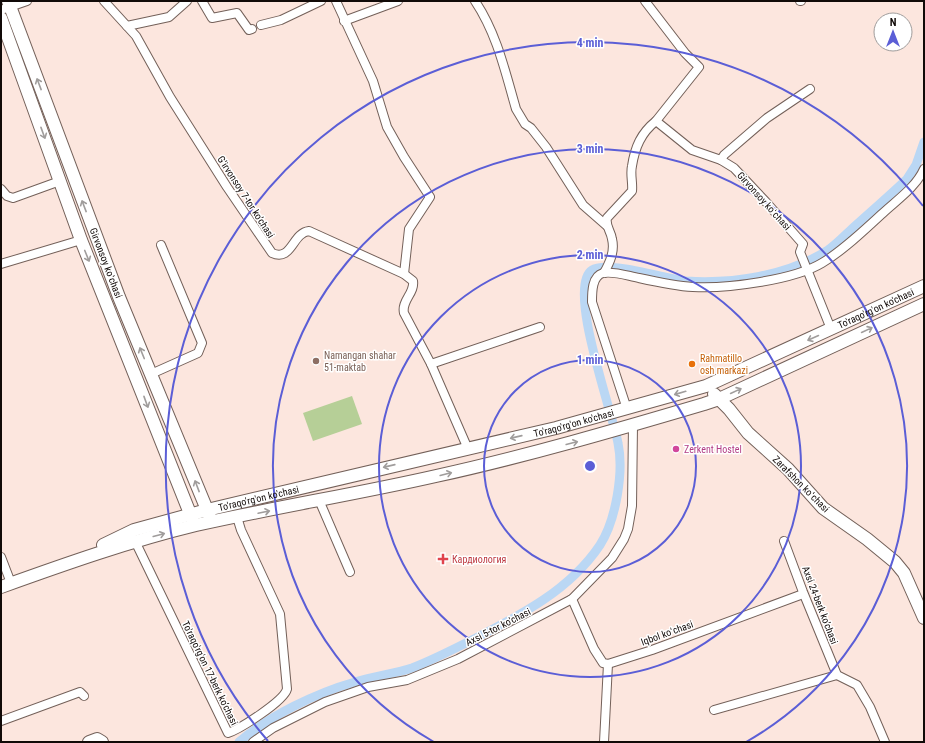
<svg xmlns="http://www.w3.org/2000/svg" width="925" height="743" viewBox="0 0 925 743" font-family="'Roboto Condensed',sans-serif">
	<style>
		.green { fill: #b6cf97 }
		.lines { fill: none; stroke-linecap: round; stroke-linejoin: round }
		.canal { stroke: #bad7f4; stroke-width: 9 }
		.street-casing { stroke: #736059; stroke-width: 10 }
		.secondary-casing { stroke: #736059; stroke-width: 14 }
		.street { stroke: #fff; stroke-width: 8 }
		.secondary { stroke: #fff; stroke-width: 12 }
		.oneway { stroke: #a09d9c }
		.ring { fill: none; stroke: #5b5ed6; stroke-width: 2 }
		.education-dot { fill: #8d6e63; stroke: #fff; stroke-width: 1.5 }
		.food-dot { fill: #e8710a; stroke: #fff; stroke-width: 1.5 }
		.hotel-dot { fill: #d1479c; stroke: #fff; stroke-width: 1.5 }
		.health-dot { fill: #e0444e; stroke: #fff; stroke-width: 1.5 }
		.labels { text-anchor: middle; dominant-baseline: central; stroke-width: 3; stroke-linejoin: round; paint-order: stroke }
		.street-label { font-size: 10px; fill: #110a08; stroke: #fff }
		.education-label { font-size: 10px; fill: #785e54; stroke: #fff; text-anchor: start }
		.food-label { font-size: 10px; fill: #c56008; stroke: #fff; text-anchor: start }
		.hotel-label { font-size: 10px; fill: #b23c85; stroke: #fff; text-anchor: start }
		.health-label { font-size: 10px; fill: #be3a42; stroke: #fff; text-anchor: start }
		.centre { fill: #5b5ed6; stroke: #fff; stroke-width: 2 }
		.ring-label { font-size: 12px; text-anchor: middle; font-weight: bold; fill: #5b5ed6; stroke: #fff; stroke-width: 3; stroke-linejoin: round; paint-order: stroke }
	</style>
	<rect width="100%" height="100%" fill="#fce6de"/>
	<path class="green" d="M352 396 362 424 313 441 303 413Z"/>
	<g class="lines">
		<path class="canal" d="M239 742C269 716 316 693 355 682 374 676 394 674 412 668 433 660 454 649 474 639 521 615 570 590 600 545 616 520 624 472 618 443 613 414 566 286 592 270 607 260 666 279 686 281 732 284 788 276 828 250 838 243 847 233 856 225 873 210 890 195 907 179L916 165 924 142"/>
		<g class="street-casing">
			<g id="street">
				<path d="M104 1 136 36 170 97 227 187 272 253C292 262 292 233 309 231L404 274 413 281C415 293 401 301 404 313L431 364 468 449"/>
				<path d="M202 1 212 18 237 13 249 30 252 29"/>
				<path d="M336 1 373 81 387 127 404 157 430 197 409 229 404 274"/>
				<path d="M475 1C497 34 505 71 516 109L525 124 531 128 546 147 583 205 607 226"/>
				<path d="M645 1 685 53 699 67 656 121 692 150 721 160 734 168 766 202 803 244 800 252 831 329"/>
				<path d="M800 1H801"/>
				<path d="M1 10 27 1"/>
				<path d="M344 21 398 1"/>
				<path d="M261 25 281 20 321 1"/>
				<path d="M127 26 169 17 187 1"/>
				<path d="M721 160 724 155 767 118 810 89"/>
				<path d="M1 189 7 196 13 198 60 181"/>
				<path d="M1 264 81 240"/>
				<path d="M604 273C610 262 615 251 612 239 611 231 605 226 607 218L632 191C633 183 630 174 632 166 635 147 641 133 656 121"/>
				<path d="M431 364 540 327"/>
				<path d="M151 374 198 353 202 343 161 245"/>
				<path d="M627 409 592 302C592 292 592 276 603 273 615 271 628 276 639 278 657 282 675 286 693 287 726 289 794 280 822 263 844 250 864 230 883 213 897 200 916 187 924 169"/>
				<path d="M319 500 350 572"/>
				<path d="M135 541 228 733C240 729 284 701 287 689L280 614 241 530 237 517"/>
				<path d="M784 541 803 592 837 675 857 685 870 707 885 742"/>
				<path d="M1 557 11 583"/>
				<path d="M572 599 594 649 603 663 608 664 652 650 803 594"/>
				<path d="M714 710 837 675"/>
				<path d="M1 721 80 692 84 696"/>
				<path d="M253 742 273 728 325 702 368 687 407 680 458 659 572 599 612 558 624 539 628 529 632 506 633 425"/>
				<path d="M604 742 608 664"/>
			</g>
		</g>
		<g class="secondary-casing">
			<g id="secondary">
				<path d="M8 1 119 297 210 517"/>
				<path d="M1 18 81 240 193 521"/>
				<path d="M714 394 729 409 748 433 788 469 823 508 867 539 895 562 904 573 924 618"/>
				<path id="s1" d="M103 545 134 530 207 510 556 428 706 386 924 286"/>
				<path d="M1 587C65 564 130 541 196 525 276 507 357 494 436 476 527 456 616 430 704 404L719 399 924 304"/>
				<path d="M89 742 97 739 102 742"/>
			</g>
		</g>
		<use href="#street" class="street"/>
		<use href="#secondary" class="secondary"/>
	</g>
	<defs><path id="oneway-shaft" d="M-6 0H5M1.5-3L5.5 0L1.5 3" fill="none" stroke-width="1.6" stroke-linecap="round" stroke-linejoin="round"/></defs>
	<g class="oneway">
		<use href="#oneway-shaft" transform="translate(39 84) rotate(-111)"/>
		<use href="#oneway-shaft" transform="translate(43 133) rotate(70)"/>
		<use href="#oneway-shaft" transform="translate(84 206) rotate(-111)"/>
		<use href="#oneway-shaft" transform="translate(87 256) rotate(68)"/>
		<use href="#oneway-shaft" transform="translate(867 330) rotate(-25)"/>
		<use href="#oneway-shaft" transform="translate(813 338) rotate(156)"/>
		<use href="#oneway-shaft" transform="translate(142 353) rotate(-112)"/>
		<use href="#oneway-shaft" transform="translate(736 391) rotate(-25)"/>
		<use href="#oneway-shaft" transform="translate(680 393) rotate(164)"/>
		<use href="#oneway-shaft" transform="translate(146 402) rotate(70)"/>
		<use href="#oneway-shaft" transform="translate(516 437) rotate(167)"/>
		<use href="#oneway-shaft" transform="translate(572 443) rotate(-14)"/>
		<use href="#oneway-shaft" transform="translate(389 466) rotate(167)"/>
		<use href="#oneway-shaft" transform="translate(446 474) rotate(-14)"/>
		<use href="#oneway-shaft" transform="translate(197 486) rotate(-111)"/>
		<use href="#oneway-shaft" transform="translate(264 512) rotate(-12)"/>
		<use href="#oneway-shaft" transform="translate(159 535) rotate(-15)"/>
	</g>
	<g class="ring">
		<circle cx="590" cy="466" r="106"/>
		<circle cx="590" cy="466" r="211"/>
		<path d="M434 742A317 317 0 1 1 746 742"/>
		<path d="M268 741A423 423 0 1 1 923 206"/>
	</g>
	<circle class="education-dot" cx="316" cy="361" r="4"/>
	<circle class="food-dot" cx="692" cy="364" r="4"/>
	<circle class="hotel-dot" cx="676" cy="449" r="4"/>
	<path class="health-dot" d="M441 553h4v4h4v4h-4v4h-4v-4h-4v-4h4z"/>
	<g class="labels">
		<g class="street-label">
			<text transform="translate(246 197) rotate(57)">Gʼirvonsoy 7-tor koʼchasi</text>
			<text transform="translate(764 201) rotate(48)">Girvonsoy koʻchasi</text>
			<text transform="translate(106 263) rotate(69)">Girvonsoy koʻchasi</text>
			<text stroke="none"><textPath href="#s1" startOffset="811">To'raqo'rg'on ko'chasi</textPath></text>
			<text stroke="none"><textPath href="#s1" startOffset="487">To'raqo'rg'on ko'chasi</textPath></text>
			<text transform="translate(801 484) rotate(45)">Zarafshon koʻchasi</text>
			<text stroke="none"><textPath href="#s1" startOffset="163">To'raqo'rg'on ko'chasi</textPath></text>
			<text transform="translate(820 605) rotate(69)">Аxsi 24-berk koʼchasi</text>
			<text transform="translate(498 627) rotate(-27)">Аxsi 5-tor koʼchasi</text>
			<text transform="translate(667 633) rotate(-20)">Iqbol koʻchasi</text>
			<text transform="translate(210 673) rotate(64)">To'raqo'rg'on 17-berk koʼchasi</text>
		</g>
		<g class="education-label">
			<text x="324" y="355">Namangan shahar<tspan x="324" dy="12">51-maktab</tspan></text>
		</g>
		<g class="food-label">
			<text x="700" y="358">Rahmatillo<tspan x="700" dy="12">osh markazi</tspan></text>
		</g>
		<g class="hotel-label">
			<text x="684" y="449">Zerkent Hostel</text>
		</g>
		<g class="health-label">
			<text x="452" y="559">Кардиология</text>
		</g>
	</g>
	<circle cx="590" cy="466" r="6" class="centre"/>
	<g class="ring-label">
		<text x="590" y="47">4 min</text>
		<text x="590" y="153">3 min</text>
		<text x="590" y="259">2 min</text>
		<text x="590" y="364">1 min</text>
	</g>
	<rect width="925" height="743" fill="none" stroke="#110a08" stroke-width="4"/>
	<g transform="translate(893 32)"><circle r="19" fill="#ffffff" stroke="#a09d9c"/>
	<path d="M0-3L7 15L0 10L-7 15Z" fill="#5b5ed6"/>
	<text y="-6" font-size="11" font-weight="bold" text-anchor="middle" fill="#110a08">N</text>
	</g>
</svg>
